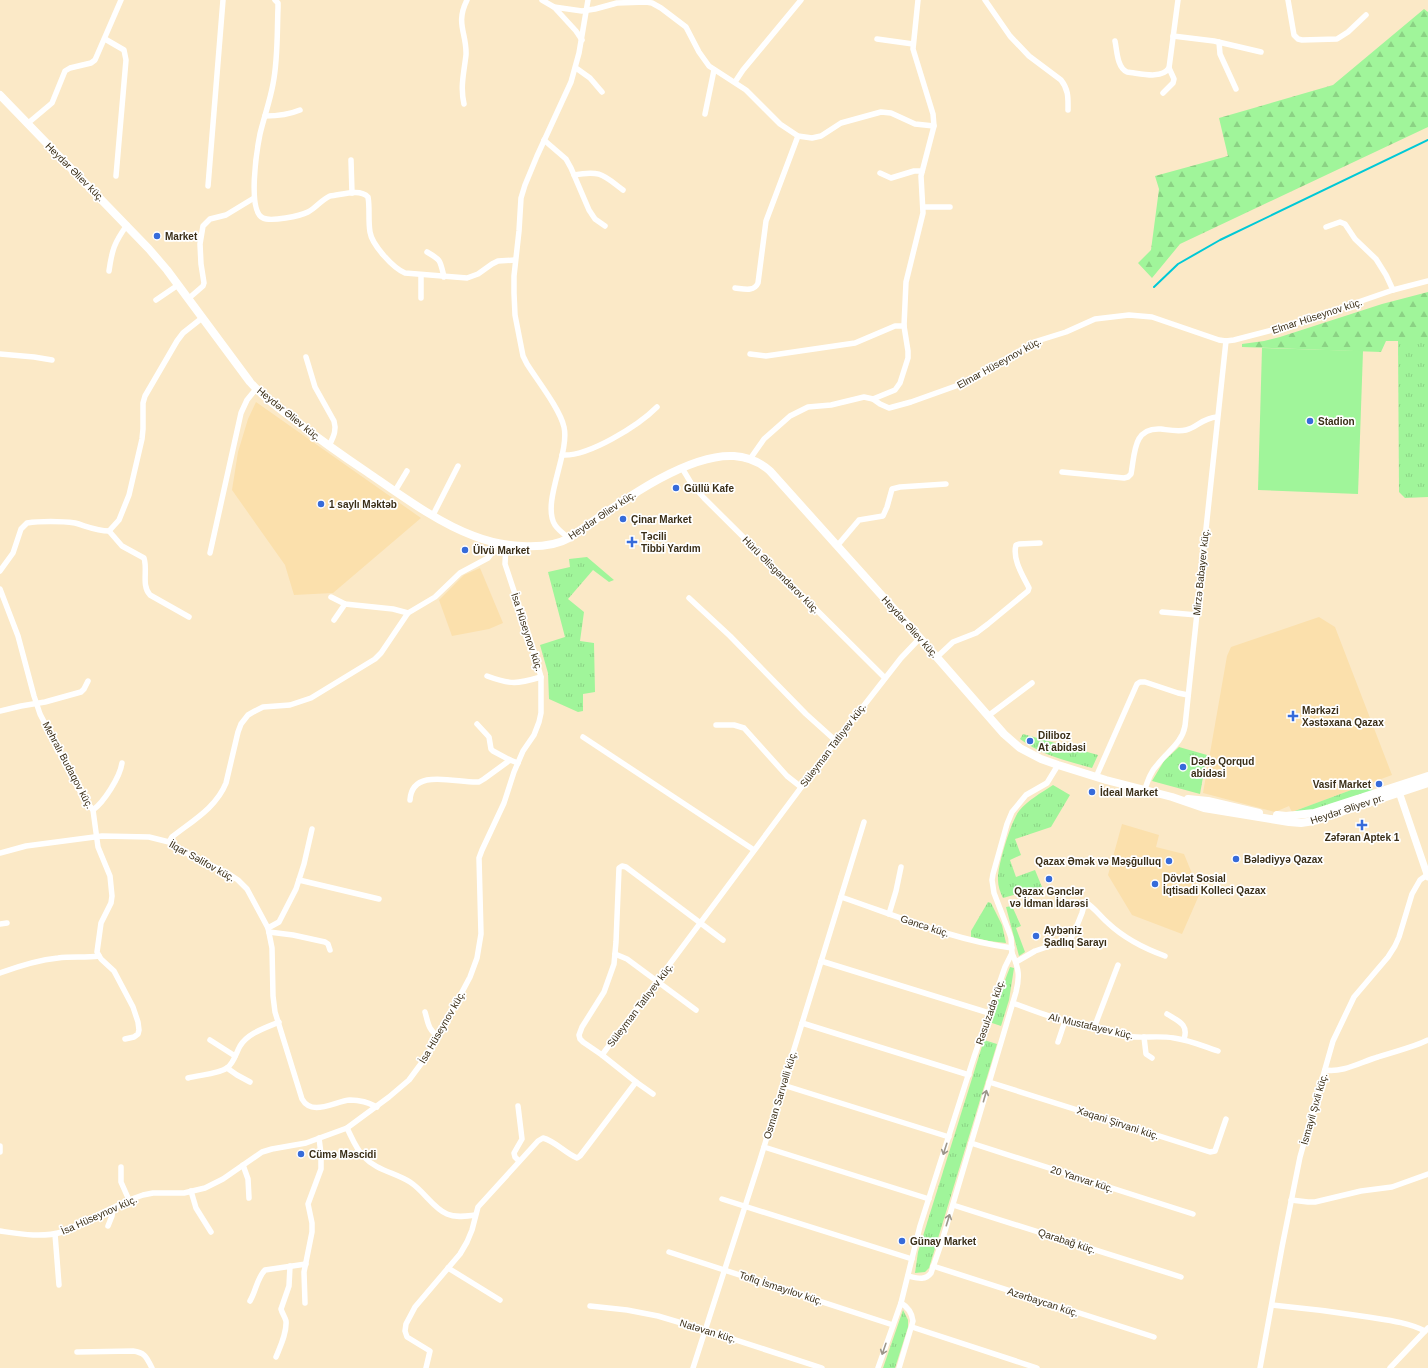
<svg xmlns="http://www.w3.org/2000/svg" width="1428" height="1368" viewBox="0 0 1428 1368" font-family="Helvetica,sans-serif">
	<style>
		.built { fill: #fbe0ac }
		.grass { fill: url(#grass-tufts) }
		.forest { fill: url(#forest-firs) }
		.garden { fill: #a0f59a }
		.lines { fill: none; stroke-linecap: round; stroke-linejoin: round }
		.stream { stroke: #00c9d6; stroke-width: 2 }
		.minor { stroke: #fff; stroke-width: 5.5 }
		.tertiary { stroke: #fff; stroke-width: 7 }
		.secondary { stroke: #fff; stroke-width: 8 }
		.oneway { stroke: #9c968b }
		.poi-dot { fill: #366bda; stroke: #fff; stroke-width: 1.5 }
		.labels { text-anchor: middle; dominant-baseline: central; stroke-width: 3.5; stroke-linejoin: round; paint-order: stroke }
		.street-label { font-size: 10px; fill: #3a2e17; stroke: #fff }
		.poi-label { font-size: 10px; font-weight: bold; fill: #3a2e17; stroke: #fff; text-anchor: start }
	</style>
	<defs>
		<pattern id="grass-tufts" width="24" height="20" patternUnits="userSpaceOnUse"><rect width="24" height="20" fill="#a0f59a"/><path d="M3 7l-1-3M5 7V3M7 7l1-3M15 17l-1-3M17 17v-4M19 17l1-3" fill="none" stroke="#8bd284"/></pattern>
		<pattern id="forest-firs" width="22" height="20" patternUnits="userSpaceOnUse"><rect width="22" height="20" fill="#a0f59a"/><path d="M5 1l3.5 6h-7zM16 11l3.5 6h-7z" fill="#8bd284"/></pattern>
	</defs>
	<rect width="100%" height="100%" fill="#fbe9c7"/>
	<g class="built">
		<path d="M256 402 421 518 333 593 294 595 285 565 232 490 238 452 248 419Z"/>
		<path d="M480 568 503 623 489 629 452 636 439 600 464 575Z"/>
		<path d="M1319 617 1335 627 1392 775 1292 812 1289 806 1275 812 1203 793 1227 656 1231 647Z"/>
		<path d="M1122 824 1159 835 1156 847 1184 854 1200 893 1182 934 1132 915 1108 875Z"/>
	</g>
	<g class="grass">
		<path d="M1398 341H1428V497L1405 498 1399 492Z"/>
		<path d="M587 557 614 580 609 582 593 570 568 599 584 612 580 641 594 643 595 692 583 694V711L578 712 549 699 548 673 540 645 565 637 548 572 570 567 569 559Z"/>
		<path d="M1023 734 1098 755 1092 768C1067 761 1041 755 1020 739Z"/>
		<path d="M1179 747 1207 755 1200 794 1152 781 1164 761Z"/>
		<path d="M1370 783 1374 795 1312 815 1292 812Z"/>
		<path d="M1053 785 1070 795 1051 827 1015 839 1021 855 1010 860 1016 877 1035 870 1042 887 1003 898C1000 892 998 886 998 880 997 867 1011 821 1019 811 1028 800 1041 793 1053 785Z"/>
		<path d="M988 902 991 903 1002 925 1006 943 989 941 971 937V931Z"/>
		<path d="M1012 906 1021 926 1016 928 1025 952 1019 956 1006 907Z"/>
		<path d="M1010 967 1014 968 1009 1000 1001 1026 989 1022Z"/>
		<path d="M984 1040 997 1044 929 1268 925 1272 915 1273 918 1252Z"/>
		<path d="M903 1310 908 1320V1327L895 1368H883Z"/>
	</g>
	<g class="forest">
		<path d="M1424 9 1428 12V127L1180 244 1152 278 1138 263 1151 250 1159 189 1155 176 1228 156 1219 118 1333 85Z"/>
		<path d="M1428 292V341H1386L1381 352 1242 347V344L1264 341 1280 337 1382 304Z"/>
	</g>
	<path class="garden" d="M1262 348 1363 351 1358 494 1258 490Z"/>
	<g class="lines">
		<path class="stream" d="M1154 287 1178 264 1220 240 1428 140"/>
		<g class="minor">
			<path d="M275 0 278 3V8C277 33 278 59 273 84 270 101 264 117 260 134 257 149 247 211 263 218 271 222 300 216 308 212 316 208 321 200 330 196 341 195 360 188 368 197 370 208 368 220 370 232 372 245 393 268 405 273L467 278 478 274 492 264 498 261 515 260"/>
			<path d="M542 0 554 7 582 11 595 9 617 3 646 2 652 3 661 8 686 27 699 52 709 66 746 90 780 124 798 136 812 138 821 136 841 123 881 112 891 113 915 124 934 126"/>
			<path d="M985 0 1010 36 1029 56 1061 80C1069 90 1068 99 1068 110"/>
			<path d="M1288 0 1294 35 1298 39 1302 40 1337 39 1348 32 1366 15"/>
			<path d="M554 7 576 31 582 40"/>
			<path d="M1173 36 1214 41 1261 52"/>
			<path d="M105 39 124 50 126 60 116 176"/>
			<path d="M877 39 913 44"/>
			<path d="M1115 41C1117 50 1117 68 1127 72 1139 73 1161 80 1169 68L1178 0"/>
			<path d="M1219 42 1220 54 1236 89"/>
			<path d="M576 68 590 78 602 92"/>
			<path d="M735 82 743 70 801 0"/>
			<path d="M1163 93 1173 83 1174 79 1169 68"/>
			<path d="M464 104C460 87 464 72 466 55 467 33 455 24 467 0"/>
			<path d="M705 114 714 70"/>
			<path d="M265 116C278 116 288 115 300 110"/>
			<path d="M27 124 52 103 65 71 70 68 91 63 95 60 121 0"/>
			<path d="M544 140 566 159 571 168 589 210 595 219 605 226"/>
			<path d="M351 160 352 193"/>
			<path d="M880 173 891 178 914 171H922"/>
			<path d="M574 175C601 170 603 175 623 190"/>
			<path d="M208 186 223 0"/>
			<path d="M923 207H950"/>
			<path d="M1326 227 1340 222 1345 224 1355 239 1376 259 1386 275 1393 290"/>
			<path d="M427 252C441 260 440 260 444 277"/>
			<path d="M109 271C112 250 114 243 127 225"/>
			<path d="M735 288C744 289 754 292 758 283L766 221 798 136"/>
			<path d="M421 298V275"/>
			<path d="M188 299 203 286 204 283 201 264 200 244 203 226 210 219 226 215 254 198"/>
			<path d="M156 300 178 285"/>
			<path d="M0 354 34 357 52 360"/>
			<path d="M750 354 766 356 855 343 895 326H904"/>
			<path d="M306 357 315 387 334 421C337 431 333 437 329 446"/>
			<path d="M873 399 895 390 900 383 908 358V351L904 326 906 282 923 213 921 176 934 126 933 114 913 49 918 0"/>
			<path d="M562 455C588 457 638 426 657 407"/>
			<path d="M750 459 764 439 790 416 808 407 831 405 864 397 873 399 880 404 889 408 911 402 967 382 981 375 1034 342 1066 332 1095 319 1129 315 1152 317 1219 340 1226 341 1234 340 1292 325 1393 290 1428 281"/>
			<path d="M682 468 691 483 704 498 885 678"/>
			<path d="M1062 472 1124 478 1128 477 1131 474C1135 453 1133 427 1161 429 1169 430 1178 432 1186 430 1198 427 1202 418 1217 417"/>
			<path d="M395 491 407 471"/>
			<path d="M433 515 458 466"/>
			<path d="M109 531 122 546 144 558C148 570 141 585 150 595L189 617"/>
			<path d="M569 538C564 534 559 531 555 525 541 503 570 453 564 427 560 409 537 380 527 364L523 356 515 315 514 293V276L519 231 521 198 525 185 537 156 571 82 579 53 588 0"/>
			<path d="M837 546 859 520 883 516 887 507 892 489 900 487 946 484"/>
			<path d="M210 553 241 413 247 400 256 389"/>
			<path d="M0 571 13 553 21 529 27 523C40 521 61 521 75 523 86 526 97 531 109 531L119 520 129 495 142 439 143 429V403L145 396 177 341 183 333 202 318"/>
			<path d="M0 589 18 636 34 696 40 714 83 797 93 810 98 847 110 876 112 896 111 903 101 923 97 952 101 959 114 971 133 1007 138 1022 139 1030 138 1034 134 1037 125 1039"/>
			<path d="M331 597 345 604 393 609 408 613"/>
			<path d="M689 598 730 636 806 714 836 741"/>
			<path d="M1162 612 1197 615"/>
			<path d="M334 620 345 604"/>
			<path d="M937 657 953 642 976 633 988 624 1028 591 1029 588C1023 576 1012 559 1016 545L1019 544 1040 543"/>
			<path d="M487 676C511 685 517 684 541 677"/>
			<path d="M0 711 21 706 45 702 81 692 84 689 88 681"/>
			<path d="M988 716 1032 683"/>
			<path d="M477 724 489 737 491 749 493 751 510 760"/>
			<path d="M716 725H734L744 728 787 776 801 787"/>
			<path d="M583 737 754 850"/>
			<path d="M1096 777 1137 684 1140 682H1145L1178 693 1188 695"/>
			<path d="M1145 789C1148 780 1151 771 1158 764 1168 751 1182 743 1185 726L1226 341"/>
			<path d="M410 800C412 766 459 784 479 782L484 779 510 760 518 763"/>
			<path d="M93 810C104 802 120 777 122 763"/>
			<path d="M169 842 172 837C192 821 216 808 226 783L238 732 241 724 248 715 255 711 263 707 290 705 311 698 375 659 381 653 408 613 435 597 460 573 488 558 491 554 494 542"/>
			<path d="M0 853 26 846 102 836 149 837 169 842 188 854 229 874 238 880 247 889 268 928 272 948 273 996 275 1012 302 1099C312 1117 335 1101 350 1100 360 1100 368 1102 377 1107"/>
			<path d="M299 880 379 899"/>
			<path d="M841 897C897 916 953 940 1012 948"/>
			<path d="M889 914 896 891 901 867"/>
			<path d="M0 924 7 923"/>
			<path d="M268 928 279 922 296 889 304 864 312 829"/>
			<path d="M269 932 293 935 325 942 328 944 330 950"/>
			<path d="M615 954 627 959 696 1010"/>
			<path d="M821 961 989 1013"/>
			<path d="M1016 962 1035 951 1070 939 1074 933 1082 913 1085 902C1094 907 1100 916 1108 923 1125 939 1143 948 1165 956"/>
			<path d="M0 973C19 966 38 960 58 958 71 956 85 958 99 956"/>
			<path d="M1013 1003C1049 1017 1087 1029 1125 1036 1141 1039 1157 1035 1174 1038 1189 1040 1203 1046 1218 1051"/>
			<path d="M425 1012C428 1022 428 1030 438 1036"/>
			<path d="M1167 1014C1178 1021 1189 1024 1184 1039"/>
			<path d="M802 1023 969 1075"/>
			<path d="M1094 1028 1118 965"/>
			<path d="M1144 1037 1146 1054 1152 1058"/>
			<path d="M210 1040 235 1056"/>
			<path d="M1058 1042 1065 1021"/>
			<path d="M602 1055 583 1042 580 1039 579 1035 582 1027 604 992 614 964 616 942 619 868 622 866 626 867 723 940"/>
			<path d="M227 1068 237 1075 250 1082"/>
			<path d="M1325 1070C1343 1073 1361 1062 1378 1057 1395 1051 1412 1048 1428 1040"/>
			<path d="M188 1078C199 1075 219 1074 227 1068 234 1063 236 1053 240 1046 248 1033 265 1028 279 1022"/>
			<path d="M636 1082 653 1094"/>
			<path d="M989 1082 1210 1152 1215 1151 1226 1119"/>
			<path d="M783 1085 949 1137"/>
			<path d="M518 1106 522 1139 514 1153 515 1157 519 1161"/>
			<path d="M347 1128C352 1138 356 1149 364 1157 376 1170 396 1173 410 1182 424 1191 433 1208 447 1214 456 1218 466 1216 475 1215"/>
			<path d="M971 1143 1193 1214"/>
			<path d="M764 1147 929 1199"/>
			<path d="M0 1152V1146"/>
			<path d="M243 1165 248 1179 249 1198"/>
			<path d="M121 1167V1182L129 1200"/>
			<path d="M191 1191 196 1208 211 1232"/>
			<path d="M722 1199 912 1259"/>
			<path d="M1291 1200 1308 1202H1315L1361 1191 1392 1187 1428 1174"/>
			<path d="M953 1205 1181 1277"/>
			<path d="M108 1226 112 1216 113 1208"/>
			<path d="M0 1231C20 1234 42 1238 62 1232L129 1200 143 1195 153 1193H184L205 1188 223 1179 262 1152 272 1149 306 1143 347 1128 389 1097 409 1080 426 1057 442 1030 470 977 477 958 481 934 479 858 482 850 504 803 514 772 523 751 534 735 539 722 541 713V677L532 645 505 564 506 544"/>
			<path d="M55 1234 59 1285"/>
			<path d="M669 1252 893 1325"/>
			<path d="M933 1266 1154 1337"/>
			<path d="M448 1268 500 1300"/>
			<path d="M908 1276C917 1278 925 1281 931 1273L942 1241 1016 992C1020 976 1019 969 1012 953"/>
			<path d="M250 1301C256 1291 257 1278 265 1270L306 1264"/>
			<path d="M305 1303 304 1272 312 1232V1223L308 1204 321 1169V1154L319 1138"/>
			<path d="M1272 1305C1304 1308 1336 1312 1368 1317 1387 1320 1407 1322 1425 1331"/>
			<path d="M590 1306 627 1310 658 1316 705 1330 822 1368"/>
			<path d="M912 1327 1037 1368"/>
			<path d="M77 1352 133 1351C146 1353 146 1357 152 1368"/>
			<path d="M276 1357C280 1347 287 1333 286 1321 285 1317 282 1313 281 1309L289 1286 290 1266"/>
			<path d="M426 1368 430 1351 407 1337 405 1331 406 1324 415 1307 460 1254 467 1242 472 1230 478 1207 538 1141 543 1138C555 1141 565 1153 577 1158L580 1156 636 1082 602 1055 823 758 901 658 920 638"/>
			<path d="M693 1368 759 1163 864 822"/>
			<path d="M878 1368 901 1303 920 1226 974 1057 1005 967 1012 953 1011 938 1009 932 994 893 992 880 993 874 1007 824 1012 812 1026 795 1047 783 1058 765"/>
			<path d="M899 1368 913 1321C912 1313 908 1307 901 1303"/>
			<path d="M1260 1368 1282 1247 1300 1157 1333 1041 1354 997 1388 957 1395 946 1399 937 1412 894 1420 880 1427 875"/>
			<path d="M1390 1368 1428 1328"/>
		</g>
		<path class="tertiary" d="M1398 789 1428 877"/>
		<g class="secondary">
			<path d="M0 95 149 249 167 270 250 382C263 397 279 409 296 421 319 439 343 456 367 472 399 494 438 523 474 536 499 546 545 552 569 538 610 510 683 453 734 456 748 457 760 462 770 471L920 638 1004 734 1020 748 1041 759 1058 765 1106 780 1172 797 1204 808 1289 822 1301 823 1314 821 1428 783"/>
			<path d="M1188 799 1208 801 1259 813"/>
			<path d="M1277 815 1286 816 1314 813 1428 776"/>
		</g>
	</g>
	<defs><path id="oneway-shaft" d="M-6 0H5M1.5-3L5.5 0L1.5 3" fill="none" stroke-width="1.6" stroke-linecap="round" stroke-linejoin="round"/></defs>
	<g class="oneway">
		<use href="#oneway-shaft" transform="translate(985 1096) rotate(-74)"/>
		<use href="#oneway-shaft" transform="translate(945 1149) rotate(108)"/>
		<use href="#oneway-shaft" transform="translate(948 1220) rotate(-73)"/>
		<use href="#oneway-shaft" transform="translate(884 1349) rotate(109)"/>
	</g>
	<g class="poi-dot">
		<circle cx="157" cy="236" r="4"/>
		<circle cx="1310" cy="421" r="4"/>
		<circle cx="676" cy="488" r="4"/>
		<circle cx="321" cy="504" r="4"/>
		<circle cx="623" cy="519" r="4"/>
		<path d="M630 536h4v4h4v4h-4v4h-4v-4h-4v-4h4z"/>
		<circle cx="465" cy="550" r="4"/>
		<path d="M1291 710h4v4h4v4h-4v4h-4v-4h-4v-4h4z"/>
		<circle cx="1030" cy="741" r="4"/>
		<circle cx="1183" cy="767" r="4"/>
		<circle cx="1379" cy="784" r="4"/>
		<circle cx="1092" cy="792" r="4"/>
		<path d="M1360 819h4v4h4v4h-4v4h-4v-4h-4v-4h4z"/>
		<circle cx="1236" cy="859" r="4"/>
		<circle cx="1169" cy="861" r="4"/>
		<circle cx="1049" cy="879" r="4"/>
		<circle cx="1155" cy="884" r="4"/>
		<circle cx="1036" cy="936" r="4"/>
		<circle cx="301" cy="1154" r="4"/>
		<circle cx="902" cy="1241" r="4"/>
	</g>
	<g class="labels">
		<g class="street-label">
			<text transform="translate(75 172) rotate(45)">Heydər Əliev küç.</text>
			<text transform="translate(1317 316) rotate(-18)">Elmar Hüseynov küç.</text>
			<text transform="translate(999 363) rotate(-29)">Elmar Hüseynov küç.</text>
			<text transform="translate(289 414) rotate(39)">Heydər Əliev küç.</text>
			<text transform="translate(602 515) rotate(-34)">Heydər Əliev küç.</text>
			<text transform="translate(1201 572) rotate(-84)">Mirzə Babayev küç.</text>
			<text transform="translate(781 575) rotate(45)">Hürü Əlisgəndərov küç.</text>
			<text transform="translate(910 627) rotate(48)">Heydər Əliev küç.</text>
			<text transform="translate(527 632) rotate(72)">İsa Hüseynov küç.</text>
			<text transform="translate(833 745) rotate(-53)">Süleyman Tatlıyev küç.</text>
			<text transform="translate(68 765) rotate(62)">Mehralı Budaqov küç.</text>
			<text transform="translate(1347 809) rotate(-18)">Heydər Əliyev pr.</text>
			<text transform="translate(202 861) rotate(29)">İlqar Səlifov küç.</text>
			<text transform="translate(925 926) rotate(18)">Gəncə küç.</text>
			<text transform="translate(640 1005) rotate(-53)">Süleyman Tatlıyev küç.</text>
			<text transform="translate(990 1012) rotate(-71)">Rəsulzadə küç.</text>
			<text transform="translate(1091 1026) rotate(13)">Alı Mustafayev küç.</text>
			<text transform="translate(442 1027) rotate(-60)">İsa Hüseynov küç.</text>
			<text transform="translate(780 1095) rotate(-73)">Osman Sarıvəlli küç.</text>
			<text transform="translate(1314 1109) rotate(-74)">İsmayil Şıxli küç.</text>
			<text transform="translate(1118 1123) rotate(18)">Xəqani Şirvani küç.</text>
			<text transform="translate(1082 1179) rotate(18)">20 Yanvar küç.</text>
			<text transform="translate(99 1215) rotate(-24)">İsa Hüseynov küç.</text>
			<text transform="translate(1067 1241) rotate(18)">Qarabağ küç.</text>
			<text transform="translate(781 1288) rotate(18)">Tofiq İsmayılov küç.</text>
			<text transform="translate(1043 1302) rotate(18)">Azərbaycan küç.</text>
			<text transform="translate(708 1331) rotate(17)">Natəvan küç.</text>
		</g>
		<g class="poi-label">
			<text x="165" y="236">Market</text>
			<text x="1318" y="421">Stadion</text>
			<text x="684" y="488">Güllü Kafe</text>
			<text x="329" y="504">1 saylı Məktəb</text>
			<text x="631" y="519">Çinar Market</text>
			<text x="641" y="536">Təcili<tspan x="641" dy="12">Tibbi Yardım</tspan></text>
			<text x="473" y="550">Ülvü Market</text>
			<text x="1302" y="710">Mərkəzi<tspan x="1302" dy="12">Xəstəxana Qazax</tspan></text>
			<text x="1038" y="735">Diliboz<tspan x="1038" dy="12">At abidəsi</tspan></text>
			<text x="1191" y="761">Dədə Qorqud<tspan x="1191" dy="12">abidəsi</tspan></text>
			<text x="1371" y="784" text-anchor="end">Vasif Market</text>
			<text x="1100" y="792">İdeal Market</text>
			<text x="1362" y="837" text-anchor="middle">Zəfəran Aptek 1</text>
			<text x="1244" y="859">Bələdiyyə Qazax</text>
			<text x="1161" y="861" text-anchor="end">Qazax Əmək və Məşğulluq</text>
			<text x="1163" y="878">Dövlət Sosial<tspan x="1163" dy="12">İqtisadi Kolleci Qazax</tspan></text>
			<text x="1049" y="891" text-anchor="middle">Qazax Gənclər<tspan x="1049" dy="12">və İdman İdarəsi</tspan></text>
			<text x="1044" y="930">Aybəniz<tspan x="1044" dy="12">Şadlıq Sarayı</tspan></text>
			<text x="309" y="1154">Cümə Məscidi</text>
			<text x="910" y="1241">Günay Market</text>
		</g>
	</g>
</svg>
